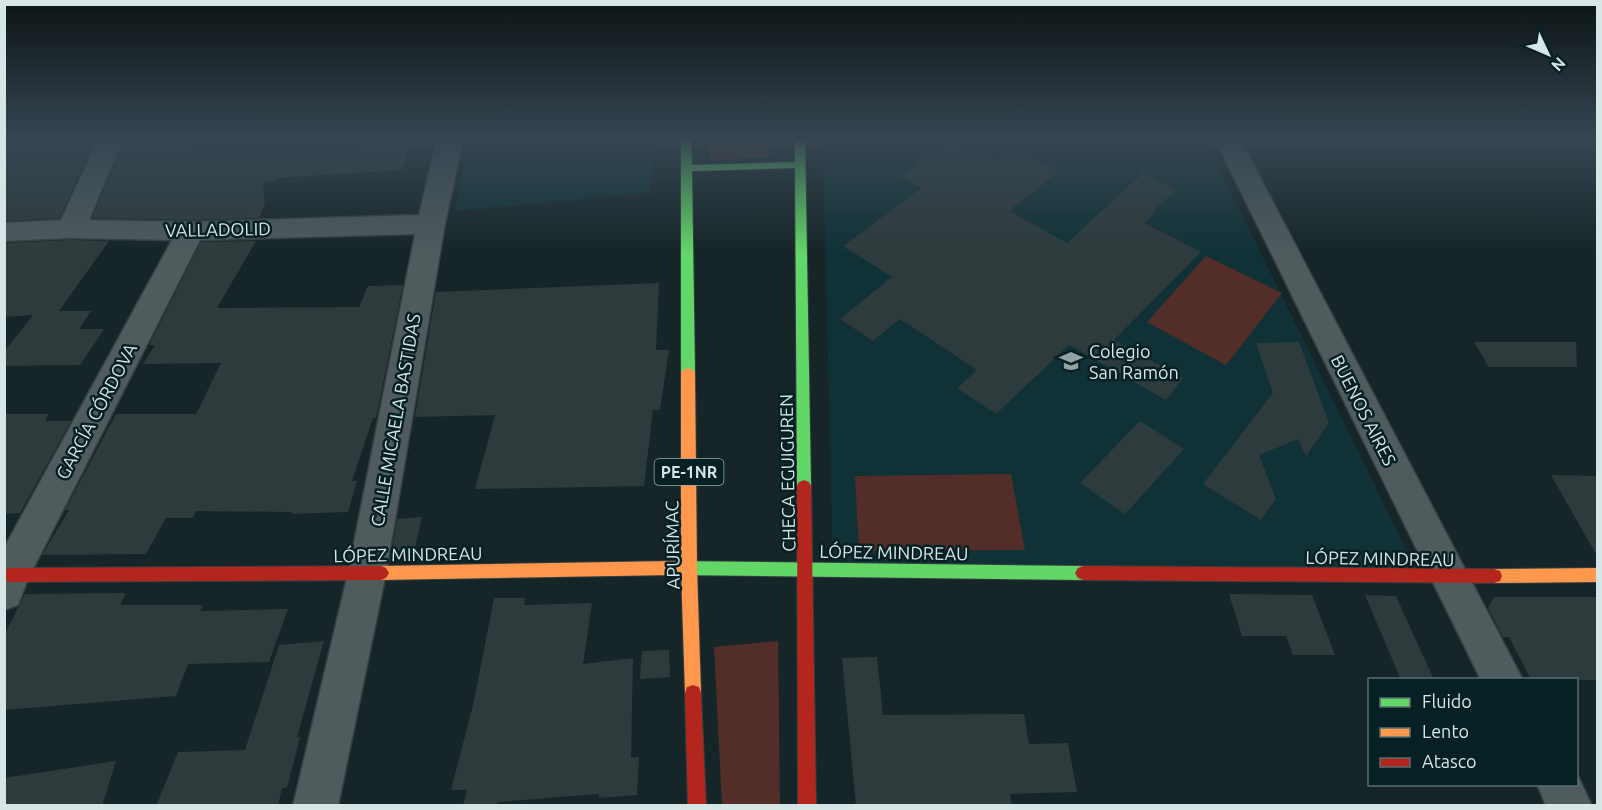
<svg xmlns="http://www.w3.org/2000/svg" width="1602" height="810" viewBox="0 0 1602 810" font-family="Ubuntu,sans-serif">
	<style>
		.built { fill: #103236 }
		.green { fill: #532e29 }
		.building { fill: #2e3b3c }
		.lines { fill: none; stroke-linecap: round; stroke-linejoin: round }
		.street-casing { stroke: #333f40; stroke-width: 3 }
		.fast-casing { stroke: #333f40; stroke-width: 2 }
		.slow-casing { stroke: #333f40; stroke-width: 2 }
		.jam-casing { stroke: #333f40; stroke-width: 2 }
		.street { fill: #4f5b5d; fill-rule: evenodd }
		.fast { fill: #63d668; fill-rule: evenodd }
		.slow { fill: #ff974d; fill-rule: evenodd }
		.jam { fill: #b3261e; fill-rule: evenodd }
		.labels { text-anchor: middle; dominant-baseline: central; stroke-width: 5; stroke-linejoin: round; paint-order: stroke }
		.shield { fill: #062023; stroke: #98aaac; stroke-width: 1.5 }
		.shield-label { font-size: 16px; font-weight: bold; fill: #d6e5e6 }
		.street-label { font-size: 18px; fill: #d6e5e6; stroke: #062023 }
		.poi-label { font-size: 18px; fill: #d6e5e6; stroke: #062023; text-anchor: start }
	</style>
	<rect width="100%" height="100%" fill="#162527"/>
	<g class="built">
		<path d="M468 139H651V193L455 211Z"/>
		<path d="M837 148H1209L1416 569 833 572 823 152Z"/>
	</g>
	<g class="green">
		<path d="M708 139H769L768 157 710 161Z"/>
		<path d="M1206 256 1282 293 1226 365 1147 322Z"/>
		<path d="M1011 474 1025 550 859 551 855 476Z"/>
		<path d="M778 641 780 805H722L714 647Z"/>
	</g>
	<g class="building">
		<path d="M4 139H95L60 218 4 221Z"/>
		<path d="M125 139H199L194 146H221L219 149 296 145 293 151 368 144 369 139H411L402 170 276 178 275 181 263 182 265 204 259 218 191 220 92 218Z"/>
		<path d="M948 139 998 161 1015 148 1059 171 1009 211 1067 243 1143 173 1177 190 1154 210 1156 211 1144 223 1201 252 1114 340 1183 378 1166 400 1069 345 996 414 957 388 977 370 900 319 873 341 840 319 892 277 843 246 922 188 901 177Z"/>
		<path d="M70 240 109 241 59 311H91L79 329H104L80 365 4 366V352L33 315 4 317V243Z"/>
		<path d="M256 241 217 308 359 307 368 286 403 285 376 418H373L352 481H357L348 512 292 514V512L196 511 193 518H166L146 554 42 555 69 510H65L116 414H196L221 363 143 364 155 345H149L201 242Z"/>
		<path d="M659 283 656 350H669L660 410H653L644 486 475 489 495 415 415 417 436 292Z"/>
		<path d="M1299 342 1329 423 1306 456 1298 439 1259 455 1276 499 1261 520 1203 484 1273 393 1256 343Z"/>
		<path d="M1474 342H1576L1577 367H1489Z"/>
		<path d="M4 414H49L45 421H71L20 513 4 514Z"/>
		<path d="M1140 421 1184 449 1125 514 1080 483Z"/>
		<path d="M1551 475 1598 476V556H1597Z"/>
		<path d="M422 517 414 552H392L397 519Z"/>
		<path d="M126 593 120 605H203L200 611 288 609 269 662 188 664 176 696 4 710V636L25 594Z"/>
		<path d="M1229 594 1312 595 1335 655H1293L1286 636H1242Z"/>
		<path d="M1365 595 1396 596 1434 680H1401Z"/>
		<path d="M1494 597H1598V680H1531L1509 637H1503L1488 608Z"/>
		<path d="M494 598H525L524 605 592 603 583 664 633 658 631 758 639 757 637 795 599 798V794L498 802 497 806H463L467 790H451L474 701Z"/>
		<path d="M324 641 297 737H300L287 788H282L278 806H156L178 752 245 750 279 645Z"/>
		<path d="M669 650 670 677 640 679 642 651Z"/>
		<path d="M877 657 883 715 1024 714 1029 744 1068 743 1077 792 1010 794 1012 806H856L842 658Z"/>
		<path d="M116 761 102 806H4V778Z"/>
	</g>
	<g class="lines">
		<g class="street-casing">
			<g id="street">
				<path d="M98 139H123L89 220 191 222 419 215 437 139H463L445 224 386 573 338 806H293L348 573 415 234 200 240 28 579 18 605 4 610V548L172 240 70 238 4 241V223L61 220Z"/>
				<path d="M1215 139H1240L1523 680H1481Z"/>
				<path d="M1576 772 1592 806H1546L1537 784H1576Z"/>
			</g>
		</g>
		<g class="fast-casing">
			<g id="fast">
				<path d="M681 139H691L692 165 795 162V139H805L811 486 809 490 804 492 799 490 797 486 795 168 692 171 695 372 688 377 681 372Z"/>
				<path d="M674 561 1083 566 1088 568 1091 573 1088 578 1083 580 674 575 669 573 666 568 669 563Z"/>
			</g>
		</g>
		<g class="slow-casing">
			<g id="slow">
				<path d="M688 367 695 372 697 568 701 693 699 699 693 701 687 699 685 693 681 569 679 573 674 575 381 580 376 578 373 573 376 568 381 566 674 561 679 563 681 567V372Z"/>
				<path d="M1598 568V582L1494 583 1488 581 1486 576 1488 571 1494 569Z"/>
			</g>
		</g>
		<g class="jam-casing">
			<g id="jam">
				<path d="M804 480 809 482 811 486 816 806H798L797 486 799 482Z"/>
				<path d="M381 566 386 568 389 573 386 578 381 580 10 582 4 580 5 570 10 568Z"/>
				<path d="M1083 566 1494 569 1500 571 1502 576 1500 581 1494 583 1083 580 1078 578 1075 573 1078 568Z"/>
				<path d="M693 685 699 687 701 693 706 806H688L685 693 687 687Z"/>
			</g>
		</g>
		<use href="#street" class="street"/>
		<use href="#fast" class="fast"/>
		<use href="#slow" class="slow"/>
		<use href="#jam" class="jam"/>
	</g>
	<linearGradient id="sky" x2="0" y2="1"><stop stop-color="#0c1415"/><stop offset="0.55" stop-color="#364652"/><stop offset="1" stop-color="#364652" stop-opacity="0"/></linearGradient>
	<rect width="1602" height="253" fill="url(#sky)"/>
	<defs>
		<g id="school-bare" transform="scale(1.8)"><path d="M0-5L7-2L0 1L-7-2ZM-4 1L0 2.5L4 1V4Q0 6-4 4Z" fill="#93a2a3" stroke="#062023" stroke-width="2.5" paint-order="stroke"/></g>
	</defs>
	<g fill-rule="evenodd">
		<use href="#school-bare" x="1071" y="361"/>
	</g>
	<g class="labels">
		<rect class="shield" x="654.5" y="459" width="69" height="26" rx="4.5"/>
		<g class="shield-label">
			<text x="689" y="472">PE-1NR</text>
		</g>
		<g class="street-label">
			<text transform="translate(218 229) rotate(-1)">VALLADOLID</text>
			<text transform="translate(1364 410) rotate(63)">BUENOS AIRES</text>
			<text transform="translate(96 411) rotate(-62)">GARCÍA CÓRDOVA</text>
			<text transform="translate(395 420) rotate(-80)">CALLE MICAELA BASTIDAS</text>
			<text transform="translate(787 473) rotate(-91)">CHECA EGUIGUREN</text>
			<text transform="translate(672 545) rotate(-91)">APURÍMAC</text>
			<text transform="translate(894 552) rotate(1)">LÓPEZ MINDREAU</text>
			<text transform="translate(408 554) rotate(-1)">LÓPEZ MINDREAU</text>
			<text transform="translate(1380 558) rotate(1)">LÓPEZ MINDREAU</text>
		</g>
		<g class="poi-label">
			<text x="1089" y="351">Colegio<tspan x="1089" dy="21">San Ramón</tspan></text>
		</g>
	</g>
	<rect width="1602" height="810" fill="none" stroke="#d6e5e6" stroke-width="12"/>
	<rect x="1368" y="678" width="210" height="108" fill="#062023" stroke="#596f71" stroke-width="1.5"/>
	<rect x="1380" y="698" width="30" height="9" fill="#63d668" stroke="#596f71" stroke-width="1.5"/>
	<text x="1422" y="708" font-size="18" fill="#d6e5e6">Fluido</text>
	<rect x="1380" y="728" width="30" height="9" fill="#ff974d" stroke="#596f71" stroke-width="1.5"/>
	<text x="1422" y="738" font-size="18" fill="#d6e5e6">Lento</text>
	<rect x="1380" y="758" width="30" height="9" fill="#b3261e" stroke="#596f71" stroke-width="1.5"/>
	<text x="1422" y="768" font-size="18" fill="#d6e5e6">Atasco</text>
	<g transform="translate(1548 54) rotate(134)" stroke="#062023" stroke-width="4.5" paint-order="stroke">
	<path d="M0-4.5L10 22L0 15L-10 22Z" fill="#d6e5e6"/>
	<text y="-9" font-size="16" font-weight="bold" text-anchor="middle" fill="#d6e5e6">N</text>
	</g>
</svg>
